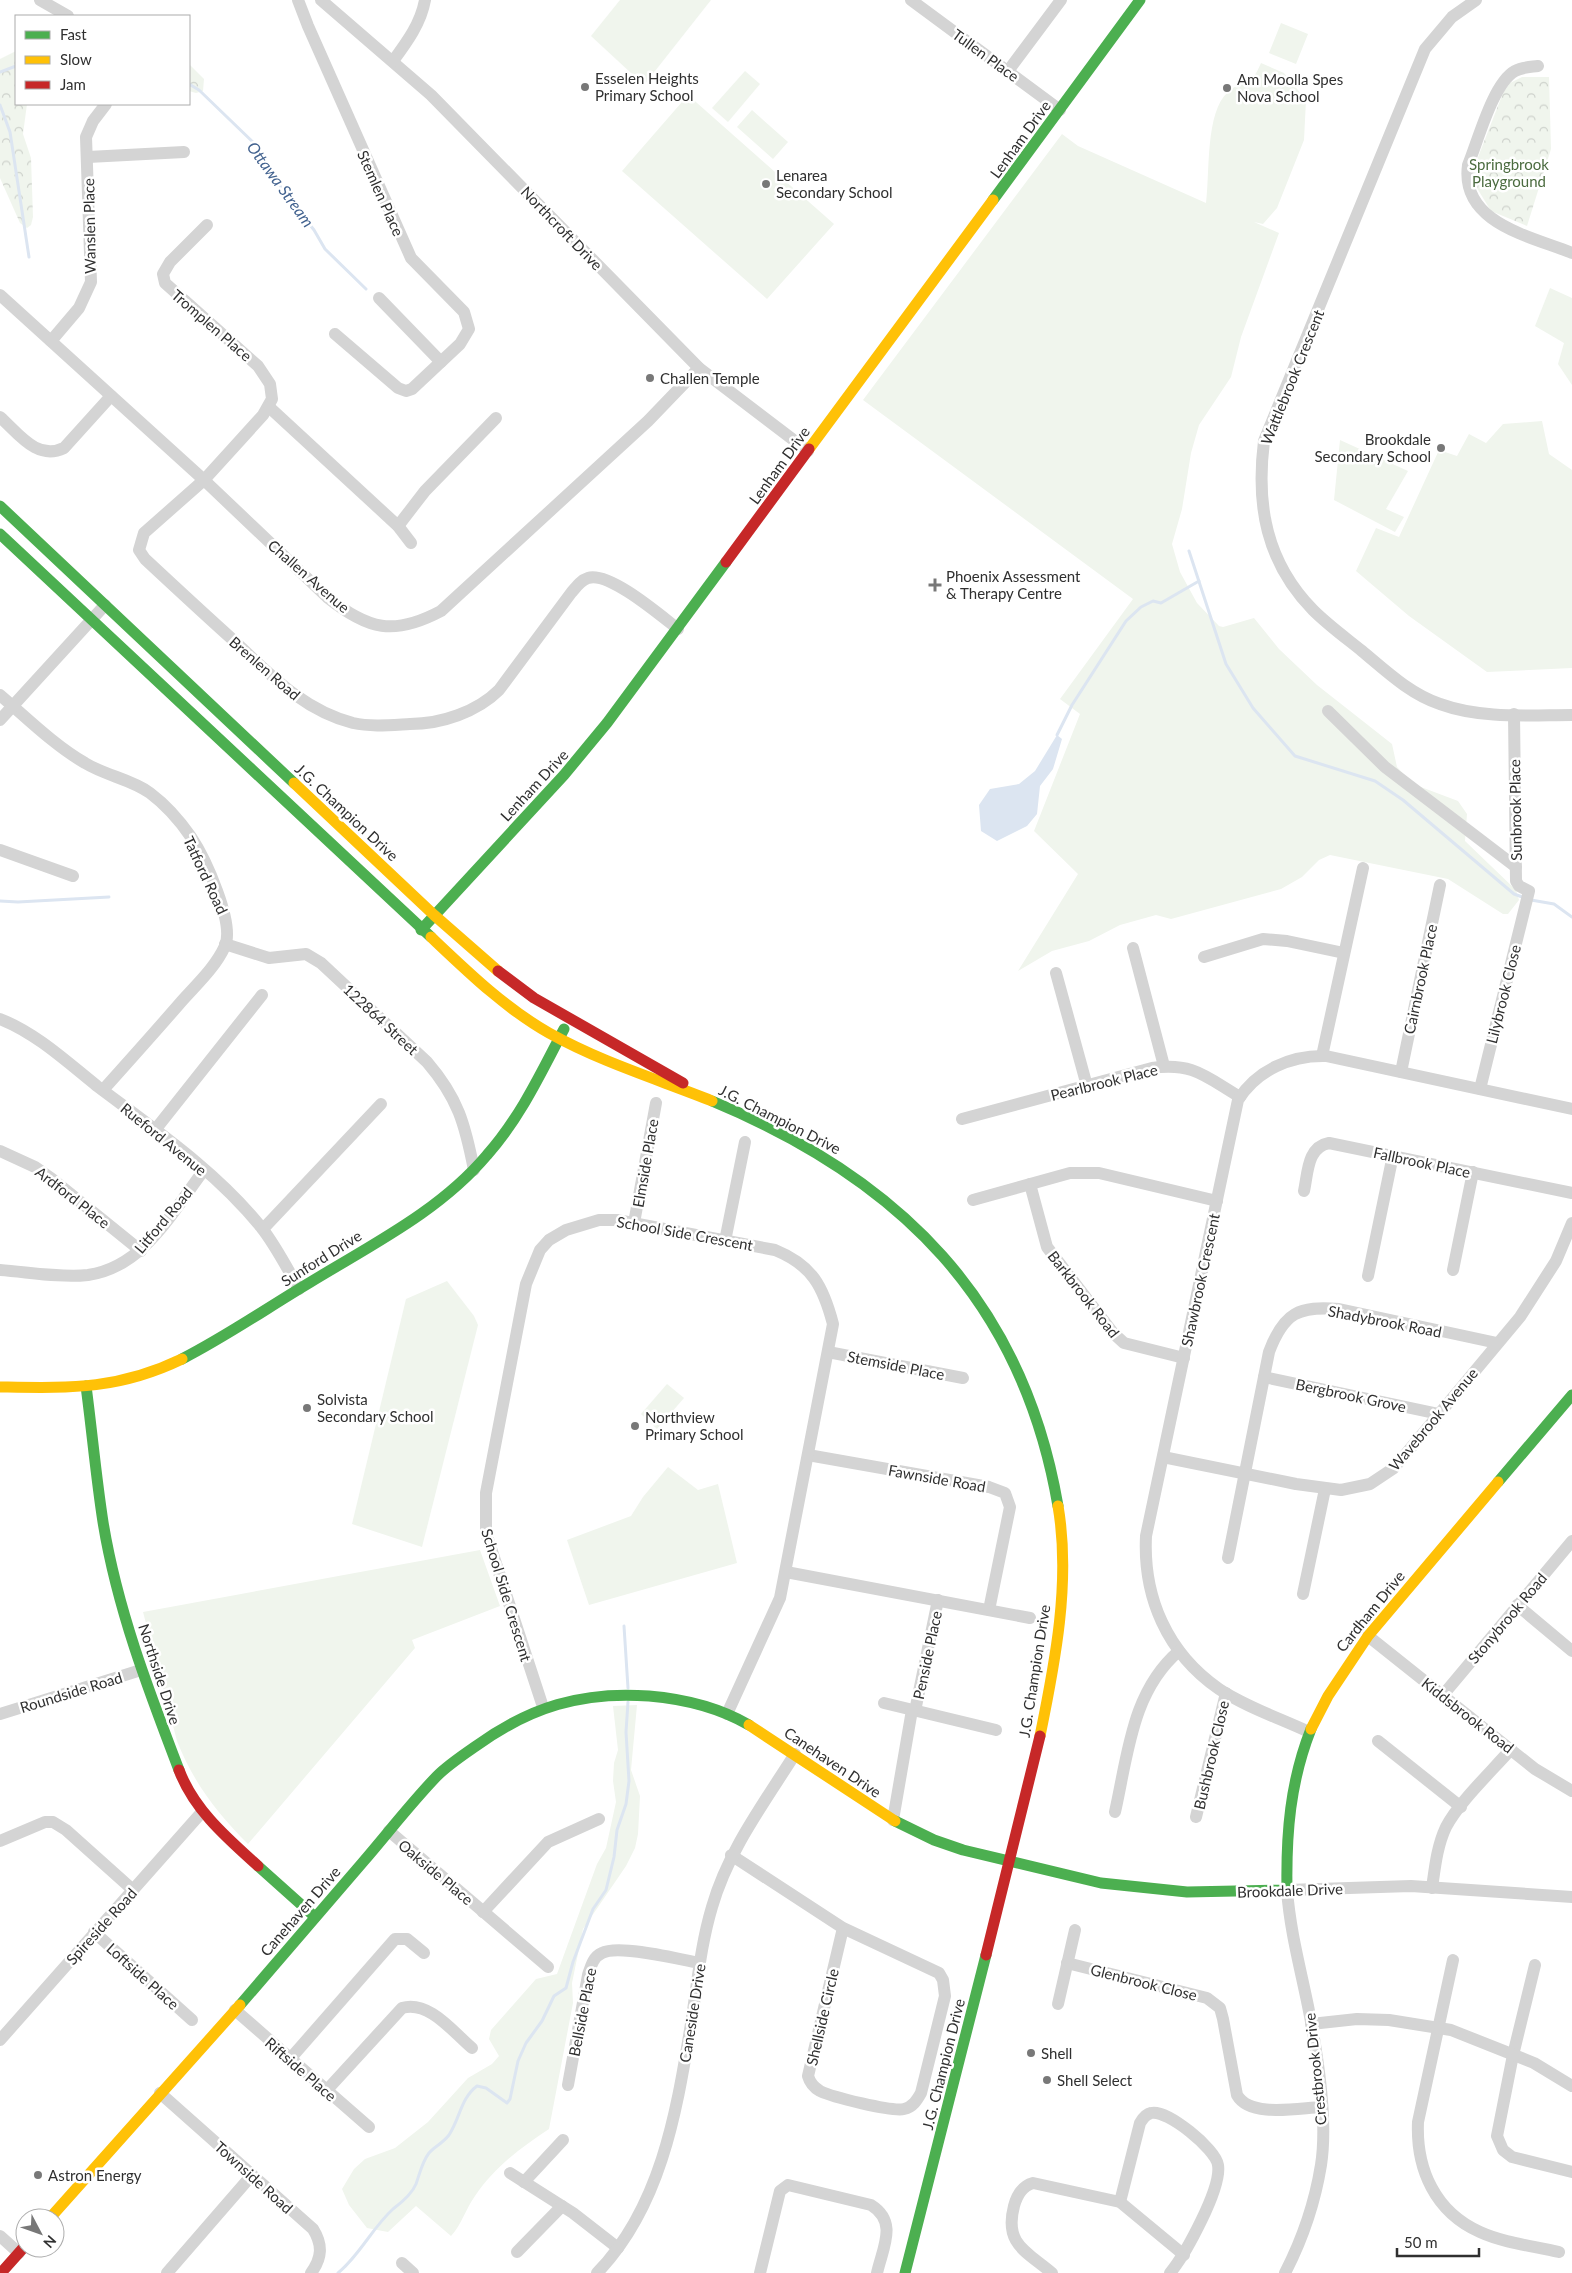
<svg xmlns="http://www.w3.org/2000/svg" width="1572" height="2273" viewBox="0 0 1572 2273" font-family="Lato,sans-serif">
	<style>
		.green { fill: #f0f5ed }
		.forest { fill: url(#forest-crowns) }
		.water { fill: #dce5f1 }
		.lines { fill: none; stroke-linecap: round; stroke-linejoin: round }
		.stream { stroke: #dce5f1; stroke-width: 3 }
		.street { stroke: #d4d4d4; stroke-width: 12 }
		.fast { stroke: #4caf50; stroke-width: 11 }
		.slow { stroke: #ffc107; stroke-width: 11 }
		.jam { stroke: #c62828; stroke-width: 11 }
		.poi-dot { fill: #787878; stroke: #fff; stroke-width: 2 }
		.labels { text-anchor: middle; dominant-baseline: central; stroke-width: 5; stroke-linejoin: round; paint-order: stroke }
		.street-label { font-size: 15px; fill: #303030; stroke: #fff }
		.poi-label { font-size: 15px; fill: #303030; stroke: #fff; text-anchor: start }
		.park-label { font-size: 15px; fill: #4b6b3f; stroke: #fff }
		.water-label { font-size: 16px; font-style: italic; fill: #42628f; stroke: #fff }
	</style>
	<defs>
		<pattern id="forest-crowns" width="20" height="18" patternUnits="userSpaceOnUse" patternTransform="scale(1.25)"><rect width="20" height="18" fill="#f0f5ed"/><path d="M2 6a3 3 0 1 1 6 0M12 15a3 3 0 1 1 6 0" fill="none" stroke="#ced2cc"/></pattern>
	</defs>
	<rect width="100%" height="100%" fill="#fff"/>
	<g class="green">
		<path d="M620 0H711L644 85 591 36Z"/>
		<path d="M1281 23 1308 34 1296 64 1269 53Z"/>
		<path d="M1261 63 1284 73 1306 100 1304 140 1277 208 1263 224 1254 222 1279 233 1241 337 1231 377 1199 425 1191 453 1182 509 1172 544 1180 572 1197 603 1219 626 1223 627 1254 618 1279 649 1317 685 1392 744 1397 767 1413 784 1458 801 1467 814 1465 841 1516 890 1519 900 1508 914H1503L1448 879 1330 855 1319 860 1302 877 1281 889 1171 919 1156 915 1120 925 1089 941 1052 951 1018 971 1078 874 1034 831 1080 714 1060 699 1133 599 863 400 1062 134 1078 146 1206 203C1210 174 1205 112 1228 92 1245 77 1249 91 1261 63Z"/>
		<path d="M745 71 760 84 728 122 712 108Z"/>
		<path d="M688 95 834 224 767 299 622 171Z"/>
		<path d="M752 110 788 142 773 159 737 127Z"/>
		<path d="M1550 288 1572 298V385L1558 364 1564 343 1535 326Z"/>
		<path d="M1542 421 1549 454 1572 470V668L1487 672 1409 616 1356 571 1376 528 1399 537 1439 450 1457 456 1469 434 1486 443 1503 424Z"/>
		<path d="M1340 440 1408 471 1386 509 1404 517 1395 532 1334 500Z"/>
		<path d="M447 1281 474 1316 478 1325 422 1547 352 1524 406 1299Z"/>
		<path d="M667 1384 684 1398 657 1429 641 1414Z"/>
		<path d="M668 1467 698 1490 718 1484 737 1563 589 1605 567 1540 631 1516 643 1497Z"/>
		<path d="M480 1550 500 1606 412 1640 415 1648 248 1844C217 1813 193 1782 177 1741L143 1612Z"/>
		<path d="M637 1705 631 1770 640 1796 638 1834 635 1848 626 1866 583 1929 572 1983 573 2003 549 2129C520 2148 494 2168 475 2196 465 2210 462 2224 451 2236L416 2206 388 2232 367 2228 349 2205 342 2189 354 2169 365 2159 395 2148 428 2122 468 2078 492 2064 499 2056 489 2039 491 2030 536 1979 557 1974 597 1864 606 1848 616 1802 613 1781 614 1763 618 1750 613 1706Z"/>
	</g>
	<g class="forest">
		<path d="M16 51V104H27L23 134 31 158 33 217 31 225 27 228 20 223 0 178V59Z"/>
		<path d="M189 64 204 79 203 91 196 93 189 91Z"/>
		<path d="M1522 77H1549L1551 149 1527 226 1491 211 1472 180 1473 170 1503 93 1510 83Z"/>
	</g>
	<path class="water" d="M1057 735 1062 739 1053 769 1040 786 1037 814 1027 826 997 841 981 831 979 805 990 789 1019 784 1035 771Z"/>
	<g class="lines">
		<g class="stream">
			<path d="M0 72 16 66"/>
			<path d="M189 84 199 90 257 146 283 191 314 230 325 249 366 289"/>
			<path d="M0 105 10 132 29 257"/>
			<path d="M1189 551 1226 664 1253 708 1295 756 1375 781 1403 800 1514 894 1525 898"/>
			<path d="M1057 735 1072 705 1126 621 1141 607 1153 601 1161 603 1199 581"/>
			<path d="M1531 900 1554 904 1572 917"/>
			<path d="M0 901 18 902 109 897"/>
			<path d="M624 1626 628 1688"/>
			<path d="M338 2273C360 2255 372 2228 393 2209 401 2203 412 2194 416 2184 420 2173 422 2162 429 2153 435 2146 442 2144 449 2135 460 2118 461 2098 477 2086L486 2088 507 2103 510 2099 518 2061 526 2043 542 2021 554 1996 566 1988 573 1962 593 1909 606 1890 614 1857 617 1830 626 1804 629 1781 626 1732 628 1702"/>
		</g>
		<g class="street">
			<path d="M40 0 68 16"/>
			<path d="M298 0 308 26 411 258 464 312 469 329 460 344 412 389 406 391 398 388 335 334"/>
			<path d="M321 0 431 95 699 368 808 451"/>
			<path d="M911 0 1060 110"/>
			<path d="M1476 0 1452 17 1425 49 1264 441C1256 505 1266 562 1313 610 1328 625 1346 638 1362 651 1386 671 1410 694 1440 704 1481 719 1529 715 1572 715"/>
			<path d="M393 61C407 42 421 23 425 0"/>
			<path d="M1538 66C1531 67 1522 67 1515 71 1493 83 1478 141 1468 165 1460 223 1530 236 1572 253"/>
			<path d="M1008 71 1061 0"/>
			<path d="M88 157 184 152"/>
			<path d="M207 225 170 262 163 274 165 283 258 366 270 384 272 399 263 415 204 480 144 533 139 550 145 559C174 586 203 613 232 639 269 673 302 710 353 723 371 727 391 725 410 724 441 724 477 712 499 690L571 593C576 587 581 580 588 578 609 571 661 616 678 629"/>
			<path d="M0 295 204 480 327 597C368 630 394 636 441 611L648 421 699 368"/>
			<path d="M379 298 441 362"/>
			<path d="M51 341 79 308 91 282 86 137 93 121 106 104"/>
			<path d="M269 407 398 526 411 543"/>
			<path d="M0 417C19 434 37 461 64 448L111 396"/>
			<path d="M398 526 425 491 496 418"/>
			<path d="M0 695C27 718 54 745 85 763 106 776 131 779 150 793 166 805 180 821 191 837 205 858 235 923 225 946 215 968 196 985 181 1002 155 1032 129 1061 103 1090"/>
			<path d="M1328 711 1385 767 1516 867"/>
			<path d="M0 720 105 605"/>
			<path d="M0 850 73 876"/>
			<path d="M225 944 269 958 306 954 321 963 427 1062C458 1098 465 1124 474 1170"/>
			<path d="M1133 948 1164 1066"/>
			<path d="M1204 957 1263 939 1287 941 1344 953"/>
			<path d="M1056 973 1087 1086"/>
			<path d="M0 1019C36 1033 67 1062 97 1086 154 1129 216 1171 261 1227 276 1246 287 1268 299 1289"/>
			<path d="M1322 1056 1363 868"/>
			<path d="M1401 1072 1440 885"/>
			<path d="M1480 1089 1529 891 1519 886 1516 881 1514 714"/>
			<path d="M962 1119 1152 1068C1193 1062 1206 1077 1240 1097"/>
			<path d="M155 1130 262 995"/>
			<path d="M0 1151 35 1167 52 1179 141 1251"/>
			<path d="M1030 1184 1047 1247 1113 1333 1124 1343 1184 1358"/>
			<path d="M1304 1191C1308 1173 1307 1147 1329 1143L1572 1193"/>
			<path d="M973 1200 1070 1173H1099L1217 1201"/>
			<path d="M634 1223 656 1103"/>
			<path d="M263 1229 381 1104"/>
			<path d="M725 1241 745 1142"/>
			<path d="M0 1270C28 1272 60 1278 88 1275 144 1267 173 1211 204 1170"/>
			<path d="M1453 1270 1473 1172"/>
			<path d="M1368 1276 1393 1155"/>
			<path d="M828 1352 963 1378"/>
			<path d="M1264 1377 1439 1414"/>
			<path d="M808 1455 989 1487 1005 1493 1010 1507 989 1610"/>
			<path d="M1163 1457 1296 1484 1341 1490 1370 1484 1394 1468 1520 1317 1556 1261 1572 1223"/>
			<path d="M1228 1558 1269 1352C1284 1312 1299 1306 1339 1309L1497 1343"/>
			<path d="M786 1572 1030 1618"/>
			<path d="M1303 1594 1325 1489"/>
			<path d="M1517 1605 1572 1651"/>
			<path d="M1368 1636 1535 1769 1572 1791"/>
			<path d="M1443 1695 1572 1541"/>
			<path d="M884 1703 996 1730"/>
			<path d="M543 1707 486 1533V1493L526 1284 540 1250 549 1240 566 1230 599 1220H617L775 1250C812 1265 823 1286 833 1324L780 1598 727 1714"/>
			<path d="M915 1711 938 1600"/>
			<path d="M0 1714 141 1670"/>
			<path d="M1309 1732C1279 1718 1246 1707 1219 1689 1167 1653 1143 1597 1146 1536L1238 1100C1257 1070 1291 1055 1326 1056L1572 1109"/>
			<path d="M1378 1741 1461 1807"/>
			<path d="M1115 1812C1128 1754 1132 1691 1179 1651"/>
			<path d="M1196 1817 1226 1693"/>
			<path d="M893 1820 912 1710"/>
			<path d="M389 1831 548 1967"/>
			<path d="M0 1841 45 1822H53L66 1830 133 1890"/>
			<path d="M731 1855 843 1928 939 1973 943 1980 945 1996 921 2093C917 2100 913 2107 904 2109 892 2112 832 2097 820 2091 813 2087 810 2083 808 2076L843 1928"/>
			<path d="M1432 1888C1435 1867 1437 1846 1446 1827 1459 1802 1492 1771 1511 1749"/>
			<path d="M483 1912 548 1842 599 1819"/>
			<path d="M94 1932 192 2020"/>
			<path d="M1453 1960 1418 2122C1416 2169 1435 2212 1480 2232 1504 2243 1534 2246 1559 2252"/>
			<path d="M1067 1963 1207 1998 1220 2008 1223 2019 1237 2095C1250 2118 1298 2108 1321 2107"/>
			<path d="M1535 1965 1513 2055 1497 2136 1503 2150 1512 2157 1572 2172"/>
			<path d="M1058 2004 1075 1930"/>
			<path d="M235 2010 369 2127"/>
			<path d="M1311 2024 1357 2019 1389 2020 1451 2030 1534 2063 1572 2086"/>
			<path d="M0 2040 202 1812"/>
			<path d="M290 2059 395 1939H407L424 1953"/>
			<path d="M568 2085 588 1975C591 1966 593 1957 602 1953 618 1944 679 1959 699 1963"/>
			<path d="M326 2091 402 2008C429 2000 453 2032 472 2048"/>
			<path d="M160 2093 313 2229C323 2245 322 2258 311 2273"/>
			<path d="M510 2173 573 2213 618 2248"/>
			<path d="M524 2182 563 2140"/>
			<path d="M1120 2202 1140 2123C1143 2118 1146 2114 1151 2113 1167 2109 1216 2149 1218 2165 1222 2188 1185 2255 1170 2273"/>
			<path d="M0 2236 19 2253"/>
			<path d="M517 2252 562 2206"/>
			<path d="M402 2263 413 2273"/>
			<path d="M167 2273 252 2175"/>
			<path d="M597 2273C660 2208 676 2115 690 2030 697 1988 700 1947 712 1907 728 1851 764 1803 795 1754"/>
			<path d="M760 2273 780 2191 788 2185 871 2205C898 2222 883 2247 877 2273"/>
			<path d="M1052 2273C1026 2251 1004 2244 1014 2206 1017 2195 1022 2186 1033 2183L1120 2202 1184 2255"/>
			<path d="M1285 2273C1302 2240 1315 2202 1321 2165 1328 2120 1317 2051 1308 2006 1300 1967 1290 1930 1287 1890L1411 1886 1572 1897"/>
		</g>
		<g class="fast">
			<path d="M993 200 1140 0"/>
			<path d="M0 506 294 783"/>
			<path d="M0 534 431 937"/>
			<path d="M421 930 564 775 607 723 726 562"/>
			<path d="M712 1101C900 1179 1023 1301 1058 1506"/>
			<path d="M182 1359C227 1336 267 1308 309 1283 371 1245 440 1211 487 1155 520 1118 541 1073 564 1029"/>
			<path d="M86 1386C92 1431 96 1477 103 1522 117 1608 148 1689 179 1770"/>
			<path d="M1498 1482 1572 1395"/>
			<path d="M895 1821 934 1840 963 1850 1101 1883 1187 1892 1287 1890C1286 1834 1290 1782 1311 1729"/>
			<path d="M258 1866 315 1917"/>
			<path d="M240 2005C281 1957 322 1909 363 1862 388 1833 411 1803 437 1776 448 1765 463 1755 476 1746 530 1707 582 1691 649 1696 684 1699 718 1707 749 1725"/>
			<path d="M905 2273 986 1955"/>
		</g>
		<g class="slow">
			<path d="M809 449 993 200"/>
			<path d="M294 783 434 915 498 971"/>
			<path d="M431 937C468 972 505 1008 549 1033 601 1062 657 1079 712 1101"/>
			<path d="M0 1387C69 1388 118 1390 182 1359"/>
			<path d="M749 1725 895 1821"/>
			<path d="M1311 1729 1328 1696 1368 1636 1498 1482"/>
			<path d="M1040 1736C1055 1663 1071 1581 1058 1506"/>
			<path d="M50 2218 240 2005"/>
		</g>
		<g class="jam">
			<path d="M726 562 809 449"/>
			<path d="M498 971 534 998 683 1083"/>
			<path d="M179 1770C194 1810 227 1838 258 1866"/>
			<path d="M986 1955 1040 1736"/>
			<path d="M1 2273 25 2246"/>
		</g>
	</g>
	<g class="poi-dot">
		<circle cx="585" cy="87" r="5"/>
		<circle cx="1227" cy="88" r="5"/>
		<circle cx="766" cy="184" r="5"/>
		<circle cx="650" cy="378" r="5"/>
		<circle cx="1441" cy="448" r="5"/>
		<path d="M932.5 577.5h5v5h5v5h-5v5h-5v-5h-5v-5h5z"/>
		<circle cx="307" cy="1408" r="5"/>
		<circle cx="635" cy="1426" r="5"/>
		<circle cx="1031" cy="2053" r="5"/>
		<circle cx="1047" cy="2080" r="5"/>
		<circle cx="38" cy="2175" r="5"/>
	</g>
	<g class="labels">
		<g class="street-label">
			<text transform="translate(986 55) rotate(36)">Tullen Place</text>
			<text transform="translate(1020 139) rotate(-54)">Lenham Drive</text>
			<text transform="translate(381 193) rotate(66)">Stemlen Place</text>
			<text transform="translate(89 226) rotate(-91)">Wanslen Place</text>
			<text transform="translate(562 228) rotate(46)">Northcroft Drive</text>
			<text transform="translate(212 325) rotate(41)">Tromplen Place</text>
			<text transform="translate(1292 377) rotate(-68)">Wattlebrook Crescent</text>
			<text transform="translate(779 465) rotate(-54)">Lenham Drive</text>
			<text transform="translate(309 576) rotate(41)">Challen Avenue</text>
			<text transform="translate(265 668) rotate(41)">Brenlen Road</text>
			<text transform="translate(534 785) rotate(-47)">Lenham Drive</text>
			<text transform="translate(1515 810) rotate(-91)">Sunbrook Place</text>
			<text transform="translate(347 812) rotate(43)">J.G. Champion Drive</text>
			<text transform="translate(206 875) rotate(65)">Tatford Road</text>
			<text transform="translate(1420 979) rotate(-78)">Cairnbrook Place</text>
			<text transform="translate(1503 994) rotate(-76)">Lilybrook Close</text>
			<text transform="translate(381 1019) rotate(43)">122864 Street</text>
			<text transform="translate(1104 1082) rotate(-14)">Pearlbrook Place</text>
			<text transform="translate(780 1119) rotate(27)">J.G. Champion Drive</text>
			<text transform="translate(164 1139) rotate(39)">Rueford Avenue</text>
			<text transform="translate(1422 1162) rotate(12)">Fallbrook Place</text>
			<text transform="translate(645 1163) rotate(-80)">Elmside Place</text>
			<text transform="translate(73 1197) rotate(38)">Ardford Place</text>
			<text transform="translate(163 1220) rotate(-50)">Litford Road</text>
			<text transform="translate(685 1233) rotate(10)">School Side Crescent</text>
			<text transform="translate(321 1258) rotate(-32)">Sunford Drive</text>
			<text transform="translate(1200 1280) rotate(-78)">Shawbrook Crescent</text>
			<text transform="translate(1084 1294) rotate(52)">Barkbrook Road</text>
			<text transform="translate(1385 1321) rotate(11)">Shadybrook Road</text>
			<text transform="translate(896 1365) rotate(11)">Stemside Place</text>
			<text transform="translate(1351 1395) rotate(12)">Bergbrook Grove</text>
			<text transform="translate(1433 1419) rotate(-50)">Wavebrook Avenue</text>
			<text transform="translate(937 1478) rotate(10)">Fawnside Road</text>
			<text transform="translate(507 1595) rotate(73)">School Side Crescent</text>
			<text transform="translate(1370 1611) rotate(-51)">Cardham Drive</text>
			<text transform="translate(1507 1618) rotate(-50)">Stonybrook Road</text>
			<text transform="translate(927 1655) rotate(-78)">Penside Place</text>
			<text transform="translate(1034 1671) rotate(-81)">J.G. Champion Drive</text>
			<text transform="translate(160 1674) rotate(72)">Northside Drive</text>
			<text transform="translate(71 1692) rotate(-17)">Roundside Road</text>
			<text transform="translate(1468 1715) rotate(38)">Kiddsbrook Road</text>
			<text transform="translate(1211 1755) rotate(-77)">Bushbrook Close</text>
			<text transform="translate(833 1762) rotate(34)">Canehaven Drive</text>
			<text transform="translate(436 1872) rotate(40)">Oakside Place</text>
			<text transform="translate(1290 1890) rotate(-2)">Brookdale Drive</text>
			<text transform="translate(300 1911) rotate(-49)">Canehaven Drive</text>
			<text transform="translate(101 1926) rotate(-48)">Spireside Road</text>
			<text transform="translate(143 1976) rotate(42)">Loftside Place</text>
			<text transform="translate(1144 1982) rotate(14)">Glenbrook Close</text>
			<text transform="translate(582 2012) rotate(-79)">Bellside Place</text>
			<text transform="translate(692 2013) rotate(-81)">Caneside Drive</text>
			<text transform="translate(822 2017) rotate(-77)">Shellside Circle</text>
			<text transform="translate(943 2064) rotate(-76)">J.G. Champion Drive</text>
			<text transform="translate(301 2069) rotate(41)">Riftside Place</text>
			<text transform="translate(1315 2069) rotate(-96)">Crestbrook Drive</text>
			<text transform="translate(254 2177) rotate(42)">Townside Road</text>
		</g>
		<g class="poi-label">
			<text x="595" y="78">Esselen Heights<tspan x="595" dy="17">Primary School</tspan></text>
			<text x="1237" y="79">Am Moolla Spes<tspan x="1237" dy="17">Nova School</tspan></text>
			<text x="776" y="175">Lenarea<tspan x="776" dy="17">Secondary School</tspan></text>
			<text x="660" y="378">Challen Temple</text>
			<text x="1431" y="439" text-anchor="end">Brookdale<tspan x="1431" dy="17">Secondary School</tspan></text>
			<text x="946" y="576">Phoenix Assessment<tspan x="946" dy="17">&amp; Therapy Centre</tspan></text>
			<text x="317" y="1399">Solvista<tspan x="317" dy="17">Secondary School</tspan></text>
			<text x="645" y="1417">Northview<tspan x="645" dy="17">Primary School</tspan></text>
			<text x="1041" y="2053">Shell</text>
			<text x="1057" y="2080">Shell Select</text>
			<text x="48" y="2175">Astron Energy</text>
		</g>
		<g class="park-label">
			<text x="1509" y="164">Springbrook<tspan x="1509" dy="17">Playground</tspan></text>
		</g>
		<g class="water-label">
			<text transform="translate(281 184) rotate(54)">Ottawa Stream</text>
		</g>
	</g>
	<rect x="15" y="15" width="175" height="90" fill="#ffffff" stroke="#acacac"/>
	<rect x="25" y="31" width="25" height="8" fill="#4caf50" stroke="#acacac"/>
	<text x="60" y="40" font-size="15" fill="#303030">Fast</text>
	<rect x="25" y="56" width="25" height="8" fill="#ffc107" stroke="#acacac"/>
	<text x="60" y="65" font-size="15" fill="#303030">Slow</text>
	<rect x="25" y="81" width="25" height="8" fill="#c62828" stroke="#acacac"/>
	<text x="60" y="90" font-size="15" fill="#303030">Jam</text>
	<g transform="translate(40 2233) rotate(131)"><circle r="24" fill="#ffffff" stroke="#acacac"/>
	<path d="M0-4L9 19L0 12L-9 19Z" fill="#787878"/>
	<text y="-8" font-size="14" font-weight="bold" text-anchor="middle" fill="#303030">N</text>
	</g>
	<path d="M1397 2248v8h82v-8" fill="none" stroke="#303030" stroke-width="2.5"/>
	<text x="1404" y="2248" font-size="15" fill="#303030" stroke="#ffffff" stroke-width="4" paint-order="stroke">50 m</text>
</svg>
